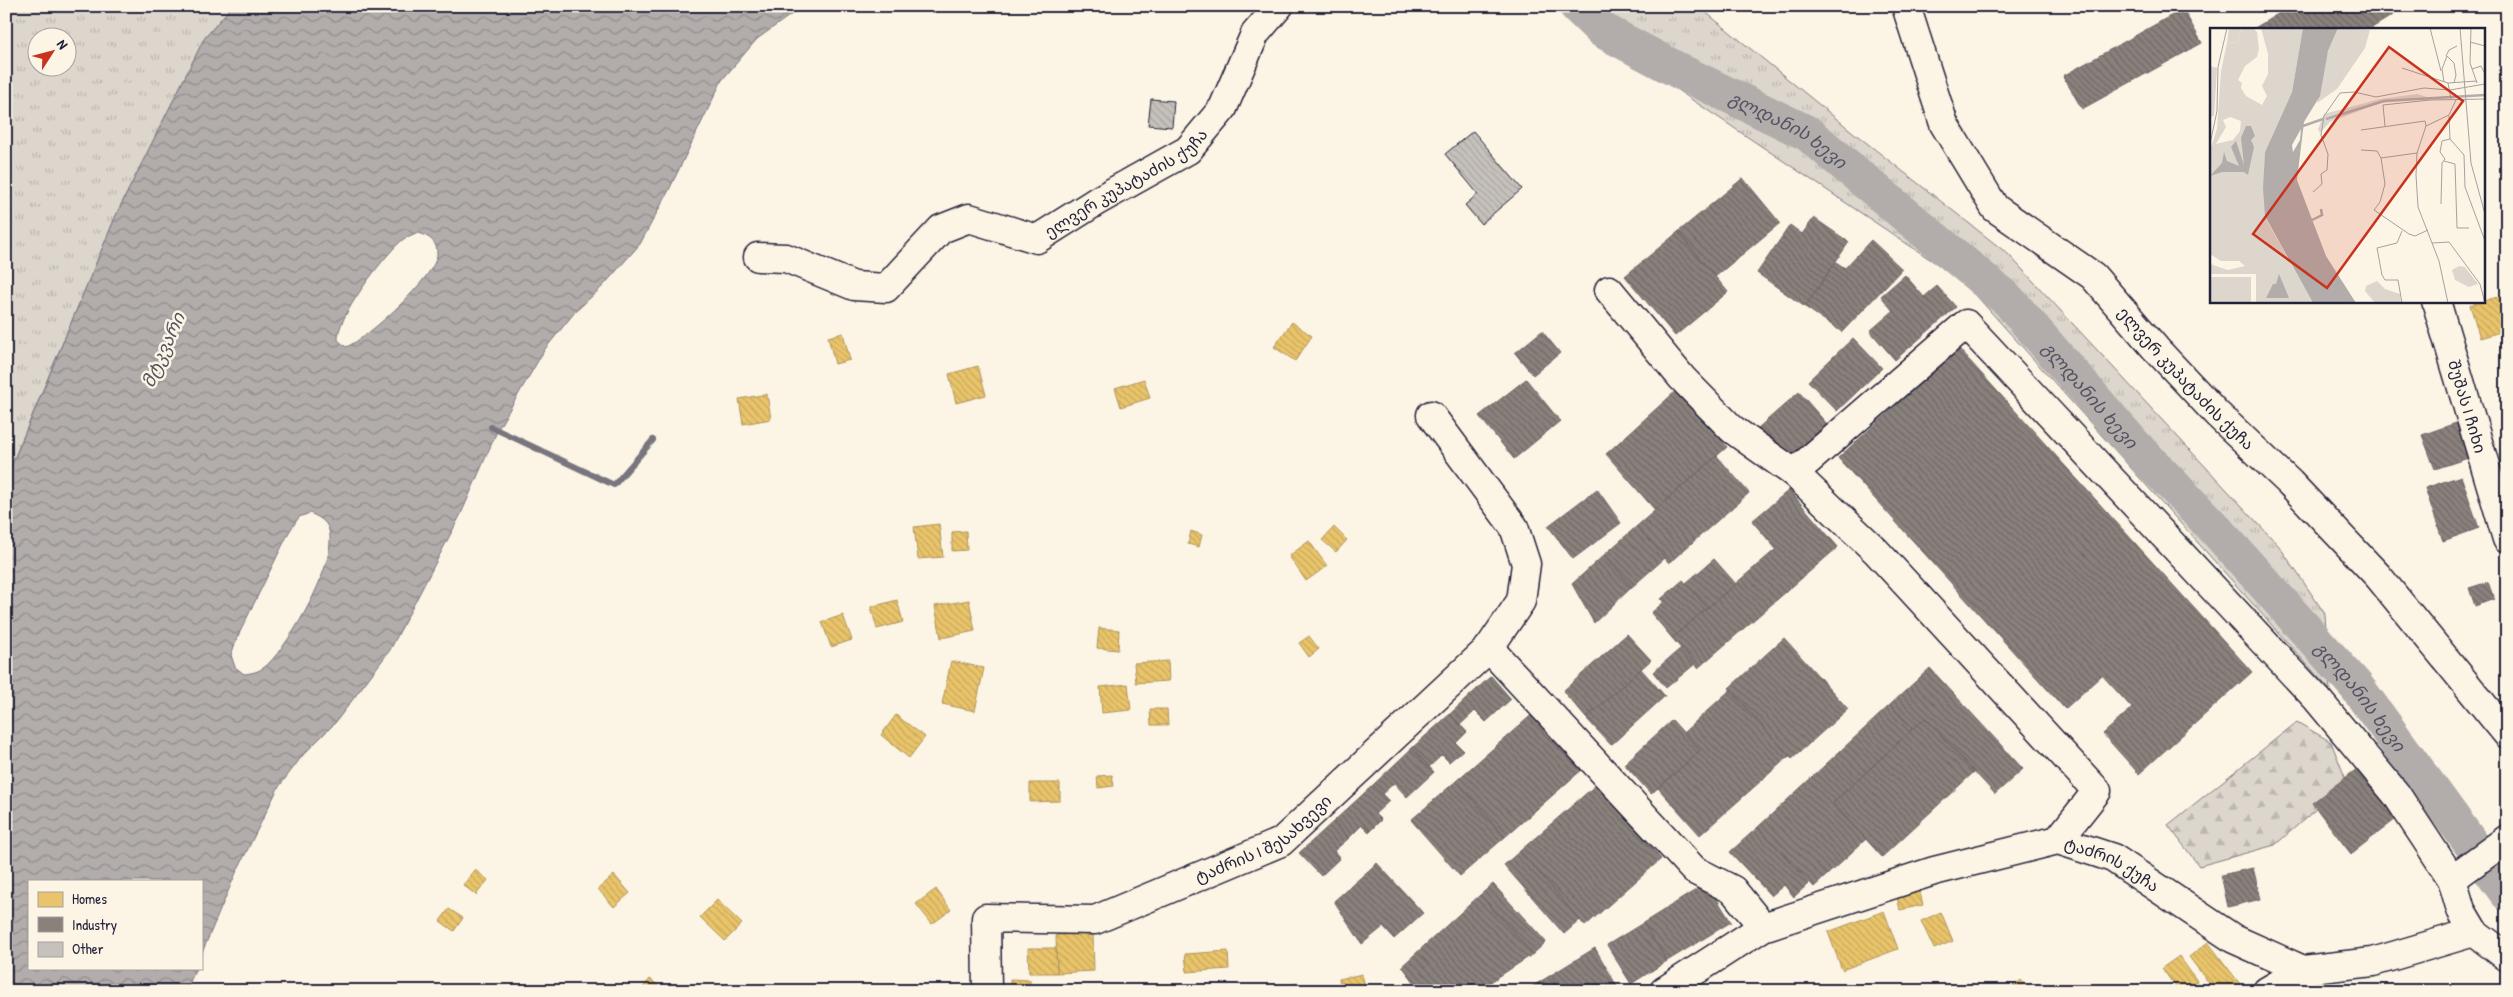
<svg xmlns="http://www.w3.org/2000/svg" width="2513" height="997" viewBox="0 0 2513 997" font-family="'Patrick Hand','Noto Sans Georgian',sans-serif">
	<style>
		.grass { fill: url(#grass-tufts); stroke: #7f7c84; fill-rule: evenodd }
		.forest { fill: url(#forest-firs); stroke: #7f7c84 }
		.water { fill: url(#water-waves); stroke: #78757e; fill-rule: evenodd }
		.homes { fill: url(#homes-back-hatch); stroke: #ad935c }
		.industry { fill: url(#industry-back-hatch); stroke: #6b6468 }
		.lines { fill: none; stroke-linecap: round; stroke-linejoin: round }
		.stream { stroke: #78757e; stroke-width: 6 }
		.river { stroke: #b2adab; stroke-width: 36 }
		.building { fill: url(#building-back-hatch); stroke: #22223b }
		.minor-casing { stroke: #22223b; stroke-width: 31 }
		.minor { stroke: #fcf5e5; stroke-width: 28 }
		.labels { text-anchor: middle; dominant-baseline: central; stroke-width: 5; stroke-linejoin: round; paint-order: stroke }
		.street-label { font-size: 16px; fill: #22223b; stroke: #fcf5e5 }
		.water-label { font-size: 18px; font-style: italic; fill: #545362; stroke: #fcf5e5 }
		.inset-river { fill: none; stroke: #b2adab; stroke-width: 2.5 }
		.inset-road { fill: none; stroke: #a5a1a1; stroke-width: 1 }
		.view { fill: #c8321e; fill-opacity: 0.15; stroke: #c8321e; stroke-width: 2.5 }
		.inset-edge { fill: none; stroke: #22223b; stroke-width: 2.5 }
	</style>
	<defs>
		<pattern id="grass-tufts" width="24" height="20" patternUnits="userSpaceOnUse" patternTransform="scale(1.25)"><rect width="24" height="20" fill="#dcd6cc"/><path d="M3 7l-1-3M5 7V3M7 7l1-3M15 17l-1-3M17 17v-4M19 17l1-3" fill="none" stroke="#bcb7b0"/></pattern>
		<pattern id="forest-firs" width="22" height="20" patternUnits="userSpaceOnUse" patternTransform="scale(1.25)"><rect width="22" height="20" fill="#dcd6cc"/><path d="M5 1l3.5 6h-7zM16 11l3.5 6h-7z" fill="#bcb7b0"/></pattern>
		<pattern id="water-waves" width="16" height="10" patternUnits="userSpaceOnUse" patternTransform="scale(1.25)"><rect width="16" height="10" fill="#b2adab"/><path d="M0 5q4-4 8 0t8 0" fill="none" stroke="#908c8c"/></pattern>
		<pattern id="homes-back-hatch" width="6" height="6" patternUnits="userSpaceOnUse" patternTransform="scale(1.25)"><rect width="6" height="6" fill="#e9c46a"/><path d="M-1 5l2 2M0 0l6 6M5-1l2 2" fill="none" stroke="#c8a85d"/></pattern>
		<pattern id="industry-back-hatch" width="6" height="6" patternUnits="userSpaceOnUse" patternTransform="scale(1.25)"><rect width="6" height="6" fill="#8a817c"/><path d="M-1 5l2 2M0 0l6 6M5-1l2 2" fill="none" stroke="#706967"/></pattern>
		<pattern id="building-back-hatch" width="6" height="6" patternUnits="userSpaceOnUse" patternTransform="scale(1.25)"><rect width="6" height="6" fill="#c6c1bb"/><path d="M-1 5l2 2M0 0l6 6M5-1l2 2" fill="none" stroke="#aaa6a2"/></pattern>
	</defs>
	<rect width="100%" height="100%" fill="#fcf5e5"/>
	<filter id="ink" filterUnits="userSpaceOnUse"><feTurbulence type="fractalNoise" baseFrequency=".02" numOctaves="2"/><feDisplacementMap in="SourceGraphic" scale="10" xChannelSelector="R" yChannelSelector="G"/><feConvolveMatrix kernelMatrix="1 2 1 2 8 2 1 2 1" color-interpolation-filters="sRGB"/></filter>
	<g filter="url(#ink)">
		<g class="grass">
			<path d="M6 6H232L204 39 117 213 6 478ZM38 38H68V68H38Z"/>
			<path d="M1552 6H1698L1854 133 2008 254 2279 546 2325 614 2330 690 1964 282Z"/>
		</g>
		<path class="forest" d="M2297 722 2331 742 2347 782 2275 845 2199 866 2168 825Z"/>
		<path class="water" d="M232 6H803L757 39 722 80 668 192 640 244 603 286 575 312 545 349 498 429 461 514 390 650 335 723 303 755 278 788 235 875 201 955V881H29V968H196L186 991H6V479L117 213 204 39ZM419 233C430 237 438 242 437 255 436 276 366 340 346 347L338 340C336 318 382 259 399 243 405 237 411 235 419 233ZM310 513C318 517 326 520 329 530 338 563 291 642 268 664 261 671 254 673 244 674L235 667 231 655 237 638 289 532 299 517Z"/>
		<g class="homes">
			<path d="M2504 295 2507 303V330L2480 338 2470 305Z"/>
			<path d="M1292 322 1312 336 1295 361 1274 347Z"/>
			<path d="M843 333 850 360 835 364 828 337Z"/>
			<path d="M978 366 986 395 956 403 949 374Z"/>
			<path d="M1144 379 1150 398 1121 407 1115 388Z"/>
			<path d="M767 394 771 419 743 424 739 399Z"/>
			<path d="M939 524 943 557 918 559 914 527Z"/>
			<path d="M1334 527 1347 540 1336 552 1322 540Z"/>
			<path d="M966 531 967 550 952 551V532Z"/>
			<path d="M1191 531 1202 535 1199 547 1188 544Z"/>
			<path d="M1309 541 1327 566 1306 581 1289 556Z"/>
			<path d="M897 600 903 622 877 629 871 607Z"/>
			<path d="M969 600 975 631 941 638 935 606Z"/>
			<path d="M843 615 852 640 831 647 822 622Z"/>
			<path d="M1099 628 1119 630 1118 650 1097 648Z"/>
			<path d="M1309 636 1319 649 1309 657 1299 643Z"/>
			<path d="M951 661 984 668 975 711 942 704Z"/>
			<path d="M1168 661 1169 681 1136 683 1134 663Z"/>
			<path d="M1128 684 1131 710 1102 713 1100 687Z"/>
			<path d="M1150 709H1167L1168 725H1151Z"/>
			<path d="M896 715 925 737 909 758 881 735Z"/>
			<path d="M1112 775 1114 786 1098 788 1097 776Z"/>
			<path d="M1030 783H1060V801L1030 802Z"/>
			<path d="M475 870 488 880 476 895 463 885Z"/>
			<path d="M614 875 630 893 614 907 598 889Z"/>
			<path d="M1919 888 1923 905 1900 910 1896 893Z"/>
			<path d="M936 889 951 910 932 924 916 904Z"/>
			<path d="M717 900 742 924 725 941 700 917Z"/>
			<path d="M449 909 463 918 454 931 440 921Z"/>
			<path d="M1884 911 1898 949 1842 970 1828 932Z"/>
			<path d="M1941 912 1953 941 1934 949 1921 921Z"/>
			<path d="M1093 934 1094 971 1057 973 1056 935Z"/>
			<path d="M2208 942 2240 984 2232 991H2215L2189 957Z"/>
			<path d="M1028 948H1056L1057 973H1029Z"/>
			<path d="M1228 951 1229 969 1187 972 1185 954Z"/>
			<path d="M2179 956 2197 981 2184 991H2178L2162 968Z"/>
			<path d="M1362 974 1366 991H1342L1339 979Z"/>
			<path d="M650 979 665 991H640Z"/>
			<path d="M1010 979 1030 980V991H1010Z"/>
			<path d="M2021 980 2030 991H2008Z"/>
			<path d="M1298 983 1300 991H1288L1287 986Z"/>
		</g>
		<g class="industry">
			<path d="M2291 6H2388L2393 15 2370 29H2253Z"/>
			<path d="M2183 9 2202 43 2082 109 2063 76Z"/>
			<path d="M1743 178 1780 223 1715 277 1678 232Z"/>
			<path d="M1814 218 1849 242 1805 307 1757 273 1790 225 1802 234Z"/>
			<path d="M1678 232 1728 292 1675 336 1625 276Z"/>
			<path d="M1871 240 1902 269 1842 332 1805 307 1836 262 1845 268Z"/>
			<path d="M1905 275 1924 297 1937 286 1956 307 1895 360 1870 331 1893 311 1881 296Z"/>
			<path d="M1542 331 1560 353 1533 375 1515 353Z"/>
			<path d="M1853 338 1882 368 1837 411 1808 381Z"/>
			<path d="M1959 349 2252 672 2139 774 2103 734 2132 708 2102 675 2065 709 1838 458Z"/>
			<path d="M1526 379 1560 421 1514 459 1479 416Z"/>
			<path d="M1677 390 1727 447 1655 510 1606 454Z"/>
			<path d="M1799 392 1827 424 1787 460 1758 428Z"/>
			<path d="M2456 423 2468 458 2435 469 2422 435Z"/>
			<path d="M1717 456 1749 493 1669 563 1637 526Z"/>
			<path d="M2461 476 2479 528 2443 541 2425 488Z"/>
			<path d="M1597 489 1621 523 1573 559 1548 526Z"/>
			<path d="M1789 490 1838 547 1698 668 1672 638 1776 549 1752 521Z"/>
			<path d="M1637 526 1665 558 1632 587 1604 555Z"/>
			<path d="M1604 555 1632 587 1594 623 1572 584Z"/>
			<path d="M1714 559 1736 584 1707 608 1686 583Z"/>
			<path d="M1683 580 1707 608 1672 638 1651 613 1664 602 1661 599Z"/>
			<path d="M2488 582 2494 599 2475 606 2469 588Z"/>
			<path d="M1627 634 1651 660 1586 718 1563 691Z"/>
			<path d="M1784 638 1848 709 1792 759 1729 688Z"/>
			<path d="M1681 648 1695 664 1666 688 1653 672Z"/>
			<path d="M1930 668 2023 769 1995 794 1925 718 1912 729 1890 705Z"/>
			<path d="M1641 669 1665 696 1611 745 1586 718Z"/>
			<path d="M1491 676 1511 699 1486 722 1475 711 1460 725 1450 714Z"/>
			<path d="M1730 690 1789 756 1700 835 1658 788 1700 751 1683 733Z"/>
			<path d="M1890 705 1912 729 1833 803 1866 839 1814 887 1758 827Z"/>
			<path d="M1536 711 1585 767 1505 837 1456 781Z"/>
			<path d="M1450 714 1467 732 1456 743 1463 750 1449 762 1442 755 1429 767 1412 748Z"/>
			<path d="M1925 718 1974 772 1882 857 1833 803Z"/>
			<path d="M1672 720 1700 751 1651 794 1624 764Z"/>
			<path d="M1412 748 1434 772 1407 797 1394 783 1382 794 1373 785Z"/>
			<path d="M2358 768 2396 819 2351 854 2312 803Z"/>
			<path d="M1456 781 1505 837 1460 876 1411 820Z"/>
			<path d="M1597 784 1661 859 1585 926 1520 851Z"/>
			<path d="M1373 785 1389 801 1375 814 1381 820 1369 832 1362 825 1349 838 1334 821Z"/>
			<path d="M1334 821 1349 838 1334 851 1340 858 1321 876 1299 853Z"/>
			<path d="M1758 827 1809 883 1794 897 1784 885 1771 896 1730 852Z"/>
			<path d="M1520 851 1580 920 1564 934 1504 865Z"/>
			<path d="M1377 863 1423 913 1394 939 1383 927 1362 944 1334 901Z"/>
			<path d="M2253 868 2261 899 2228 907 2221 875Z"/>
			<path d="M1707 883 1731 922 1667 961 1643 923Z"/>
			<path d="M1493 884 1546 942 1533 954 1480 895Z"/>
			<path d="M1480 895 1533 954 1477 991H1421L1402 966Z"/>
			<path d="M1643 923 1667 961 1631 984 1607 945Z"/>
			<path d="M1595 948 1618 988 1613 991H1560L1551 975Z"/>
			<path d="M1551 975 1560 991H1525Z"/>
		</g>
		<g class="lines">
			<path class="stream" d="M491 427 614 485 653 440"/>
			<path class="river" id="s1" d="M1577 6 1602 30 1683 73 1807 133 2009 301 2134 445 2217 531 2356 686 2507 893"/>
		</g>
		<g class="building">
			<path d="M1151 99 1174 101 1172 127 1148 125Z"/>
			<path d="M1473 131 1522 189 1481 224 1465 205 1478 194 1445 154Z"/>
		</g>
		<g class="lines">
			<g class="minor-casing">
				<g id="minor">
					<path id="s2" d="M1906 6 1944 124 1995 208 2093 276 2156 349 2217 414 2290 483 2378 576 2507 734"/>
					<path id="s3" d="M758 257 786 258 854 286 886 288 941 229 969 218 1037 239 1097 201 1188 150 1223 108 1255 34 1279 6"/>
					<path d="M1609 290 1682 378 1732 429 1794 473 1876 551 2097 791 2058 840"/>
					<path id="s4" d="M2436 301 2507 539"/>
					<path d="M1794 473 1966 324 2317 699 2396 794 2452 879 2461 910 2474 932 2507 957"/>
					<path d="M1489 648 1694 870 1733 890 1763 927"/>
					<path d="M2452 879 2507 839"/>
					<path id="s5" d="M987 991 986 918 1095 920 1281 842 1489 648 1521 601 1526 564 1514 527 1431 415"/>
					<path id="s6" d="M1664 991 1763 927 1934 871 2058 840 2113 858 2234 939 2303 970 2373 962 2474 932"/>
					<path d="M2267 991 2303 970"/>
				</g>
			</g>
			<use href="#minor" class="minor"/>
		</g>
	</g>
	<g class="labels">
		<g class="street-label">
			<text stroke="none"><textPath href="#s3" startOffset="421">ელვერ კუპატაძის ქუჩა</textPath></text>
			<text stroke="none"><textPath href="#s2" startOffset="480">ელვერ კუპატაძის ქუჩა</textPath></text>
			<text stroke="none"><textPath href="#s4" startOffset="110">შუშას I ჩიხი</textPath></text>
			<text stroke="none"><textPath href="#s5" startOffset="370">ტაძრის I შესახვევი</textPath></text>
			<text stroke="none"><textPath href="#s6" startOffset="485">ტაძრის ქუჩა</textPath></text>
		</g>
		<g class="water-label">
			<text stroke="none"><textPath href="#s1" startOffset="246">გლდანის ხევი</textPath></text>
			<text transform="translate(163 350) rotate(-66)">მტკვარი</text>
			<text stroke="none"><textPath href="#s1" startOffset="651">გლდანის ხევი</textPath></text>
			<text stroke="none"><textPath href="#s1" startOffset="1056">გლდანის ხევი</textPath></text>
		</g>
	</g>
	<g transform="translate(2210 28)">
		<rect width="275" height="275" fill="#fcf5e5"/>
		<path d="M31 0H43L47 4 49 21 47 29 35 38 28 52 32 55 31 60 36 68 52 77 57 68 52 58 58 46V26L51 0H93L82 64 55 124 54 148 57 193 103 275H46V246H0V236L18 242 35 238 29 233H11L0 226V122L7 101 11 43 17 15 28 14ZM20 89 31 93 30 103 23 112 6 116 16 99 13 92ZM0 38 7 40 4 88 0 89ZM207 66 220 70 170 75 120 94 110 105 108 101 114 86 170 71Z" fill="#dcd6cc" fill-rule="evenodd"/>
		<path d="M19 0H31L28 14 17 15ZM249 238 255 239 268 256 259 259 245 252 242 242ZM167 253 175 261 190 266 191 275H165L155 263 156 258Z" fill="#dcd6cc"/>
		<path d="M128 0 160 2 155 20 127 61 107 75 118 23ZM50 219 70 238 83 275H49ZM66 253 78 265 75 269 56 270Z" fill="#dcd6cc" fill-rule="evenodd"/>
		<path d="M0 249H41V275H0Z" fill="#dcd6cc"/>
		<path d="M93 0H128L118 23 110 68 94 94 87 152 116 228 146 275H103L55 188 53 160 55 124 82 64ZM91 101 90 112 83 124 82 117ZM36 98H41L45 108 41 112 44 119 38 147 34 144H12L0 148 12 135 14 124 17 133 29 138 21 119 26 113 34 137 31 110ZM69 246 79 270H56L63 256H66Z" fill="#b2adab" fill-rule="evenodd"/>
		<path class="inset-river" d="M116 91 174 73 275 67M90 99 113 91M102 192 112 187 111 181"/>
		<path class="inset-road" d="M220 0 231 43M250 0 261 135 275 186M261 0 260 35 267 55M260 14 275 18M236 28 239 22 247 18M192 40 238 55 267 53M262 41 271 38 275 46M234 54 232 41 237 28 244 35 246 47 244 55M238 55 241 71M239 88 240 111 254 127 255 159 275 213M175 98 173 77 220 72 275 71M151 102 215 93 216 98M0 116 7 83 8 39 17 0M151 122 167 123 171 130 175 156 170 174 164 182 199 206 205 208 218 202M171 130 207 125M234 133 245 136 247 200H259M103 164 112 156 111 146 117 142 118 126 111 107 114 88 130 65 144 64 166 69 214 60 240 62 275 56M231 176 232 135 235 131 230 124 232 113 240 111M192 203 187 215 167 220 172 247 175 252H188L192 275M222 215 239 214 270 256 275 275M238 275 229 233 208 179 206 147 207 125 216 98 239 87 246 72"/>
		<path class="view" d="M179 19 253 73 117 260 43 206Z"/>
		<rect width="275" height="275" class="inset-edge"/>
	</g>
	<rect width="2513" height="997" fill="none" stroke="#fcf5e5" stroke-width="25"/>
	<rect x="12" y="12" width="2488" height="972" fill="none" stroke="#22223b" stroke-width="2" filter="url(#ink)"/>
	<rect x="28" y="880" width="175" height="90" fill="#fcf5e5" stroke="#a5a1a1"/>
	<rect x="38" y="892" width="25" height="15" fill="#e9c46a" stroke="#a5a1a1"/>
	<text x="72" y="904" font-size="15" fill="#22223b">Homes</text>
	<rect x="38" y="917" width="25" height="15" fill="#8a817c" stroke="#a5a1a1"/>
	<text x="72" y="930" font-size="15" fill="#22223b">Industry</text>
	<rect x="38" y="942" width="25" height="15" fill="#c6c1bb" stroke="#a5a1a1"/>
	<text x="72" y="954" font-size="15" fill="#22223b">Other</text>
	<g transform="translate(52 52) rotate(54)"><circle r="24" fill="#fcf5e5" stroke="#a5a1a1"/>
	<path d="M0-4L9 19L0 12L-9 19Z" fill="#c8321e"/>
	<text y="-8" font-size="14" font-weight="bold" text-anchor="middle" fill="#22223b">N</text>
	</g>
</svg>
